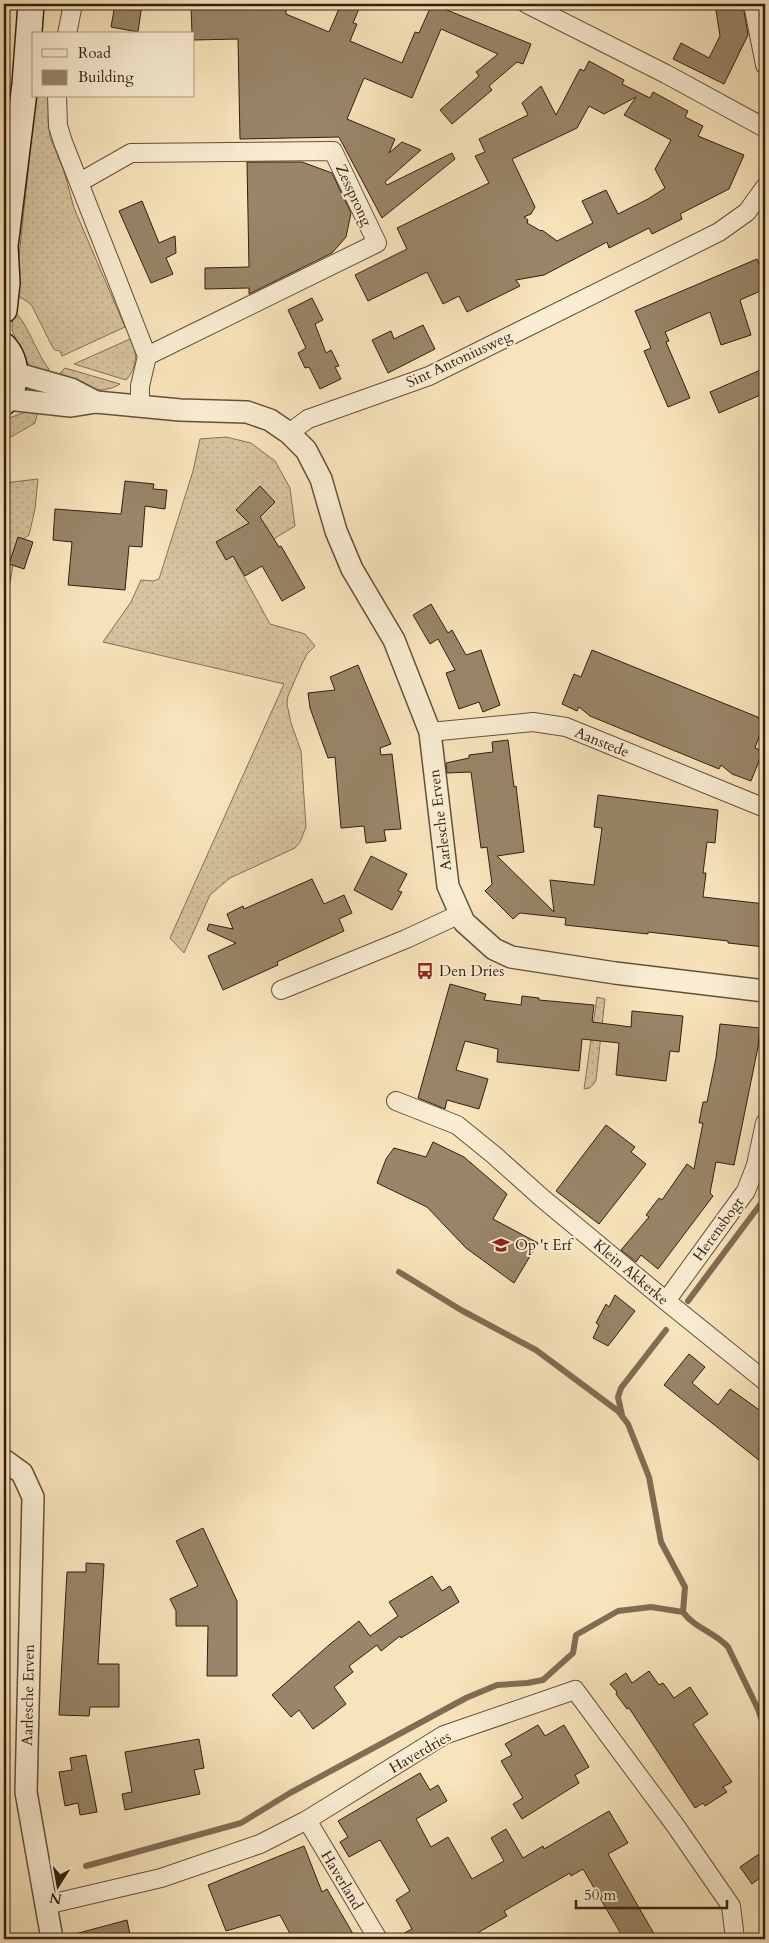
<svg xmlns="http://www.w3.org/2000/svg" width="769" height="1943" viewBox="0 0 769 1943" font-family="Cardo,serif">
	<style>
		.grass { fill: url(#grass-dots); stroke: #847157 }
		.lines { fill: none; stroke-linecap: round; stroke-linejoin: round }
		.stream { stroke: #816d53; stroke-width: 6 }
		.building { fill: #998569; stroke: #321f0f; fill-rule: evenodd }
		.minor-casing { stroke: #64503a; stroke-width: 20 }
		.tertiary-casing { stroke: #64503a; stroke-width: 24 }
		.secondary-casing { stroke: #321f0f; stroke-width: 28 }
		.minor { stroke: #faedd3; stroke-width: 18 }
		.tertiary { stroke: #faedd3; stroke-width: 21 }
		.secondary { stroke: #faedd3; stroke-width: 25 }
		.labels { text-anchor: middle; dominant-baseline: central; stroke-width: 4; stroke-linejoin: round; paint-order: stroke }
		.street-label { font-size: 15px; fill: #321f0f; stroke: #faedd3 }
		.poi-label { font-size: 15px; fill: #321f0f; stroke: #faedd3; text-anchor: start }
	</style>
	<defs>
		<pattern id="grass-dots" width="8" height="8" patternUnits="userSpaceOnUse" patternTransform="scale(1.25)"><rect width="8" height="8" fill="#d6c39f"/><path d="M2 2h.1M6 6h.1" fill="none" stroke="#b8a788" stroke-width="1.8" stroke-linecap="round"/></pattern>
	</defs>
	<rect width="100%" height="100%" fill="#f8e4bc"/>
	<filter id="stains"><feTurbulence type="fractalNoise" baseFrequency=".004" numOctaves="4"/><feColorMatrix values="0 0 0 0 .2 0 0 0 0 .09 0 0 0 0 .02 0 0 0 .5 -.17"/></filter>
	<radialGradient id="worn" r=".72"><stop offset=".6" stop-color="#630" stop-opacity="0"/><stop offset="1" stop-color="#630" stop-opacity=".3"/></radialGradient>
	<g class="grass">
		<path d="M36 96H49L48 121 50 137 64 171 74 208 125 327 62 356 60 351 55 350 53 348 32 306 28 302 15 294Z"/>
		<path d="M13 311C25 317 37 355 49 369L47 376 31 367 23 355 12 330Z"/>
		<path d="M130 339H131C138 353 137 368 126 380L74 364Z"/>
		<path d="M65 368 120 384C100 397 78 385 57 379L60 373Z"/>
		<path d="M31 410 38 411 35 423 4 441V420Z"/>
		<path d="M226 437 251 443 275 461 290 488 295 526 236 562 270 624 305 634 315 646 307 654 302 664 288 696 287 704 291 723 301 751 306 827 300 842 295 848 230 878 210 895 184 953 170 938 284 684 103 642 131 602 141 580 153 581 159 579 193 471 200 439Z"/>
		<path d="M38 479 35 509 29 535 17 543 6 605 4 604V483Z"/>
		<path d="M597 997 605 999 596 1080C593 1086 590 1089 584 1089Z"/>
	</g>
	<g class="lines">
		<g class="stream">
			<path d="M399 1272 461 1310 536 1350 618 1411 628 1424 649 1477 661 1542 685 1587 683 1612C694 1628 715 1632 728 1647L758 1709 765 1729"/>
			<path d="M688 1301 762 1202 765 1195"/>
			<path d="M622 1415 618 1397 621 1388 666 1330"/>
			<path d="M86 1866 241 1823 290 1793 466 1698 497 1685 527 1683 543 1680 573 1653 576 1635 618 1611 651 1607 683 1612"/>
		</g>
	</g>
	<g class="building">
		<path d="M115 4H142L138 32 111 27Z"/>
		<path d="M286 4V14L329 32 341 4H361L353 23 357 24 350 41 402 63 415 32 419 33 432 4 531 44 523 64 517 62 489 86 492 90 452 124 440 110 479 76 476 72 498 54 441 29 412 98 364 78 347 119 395 139 389 153 402 142 421 150 385 182 387 185 452 153 455 159 382 218 339 137 240 139 238 39 194 40V34H192L191 5Z"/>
		<path d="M715 4H743L748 35 724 84 673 59 681 43 709 58 720 36Z"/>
		<path d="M589 61 624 80 622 84 650 98 653 92 688 111 685 117 703 126 698 136 744 155 729 189 680 214 682 219 652 234 649 228 609 248 607 242 544 275 516 280 520 286 467 312 459 296 443 304 427 272 368 301 355 275 407 249 397 228 489 183 475 156 485 152 479 139 528 115 522 103 541 86 556 115 580 69 584 71ZM636 97 624 115 671 140 655 169 665 188 648 199 618 214 606 190 582 201 593 223 557 241 542 230 541 231 527 223 528 220 524 217 531 214 535 207 512 159 577 128 589 106 604 114Z"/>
		<path d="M247 162H302L332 173 351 213 346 237 332 253 249 294V288L205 289V268L249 267Z"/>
		<path d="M142 201 159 243 175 236 176 253 166 258 173 274 151 283 119 211Z"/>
		<path d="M757 259 765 278V289L740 300 751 335 721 345 710 312 665 332 669 341 666 342 690 398 668 407 644 351 651 348 635 311Z"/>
		<path d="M312 298 323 320 315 324 326 353 331 350 339 366 335 367 341 379 320 389 309 367 305 368 298 353 306 348 288 310Z"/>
		<path d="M423 325 435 349 388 373 372 340 391 331 394 339Z"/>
		<path d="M765 368V393L719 413 710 392Z"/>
		<path d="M125 481 154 484 153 489 167 490 165 509 145 506 142 547 129 546 125 590 68 585 72 542 53 540 55 509 121 514Z"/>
		<path d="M260 486 275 502 260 517 279 547 281 546 305 588 282 601 262 566 245 576 233 556 226 560 216 542 249 523 236 510Z"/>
		<path d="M18 537 33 542 24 569 9 564Z"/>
		<path d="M431 604 448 633 452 630 466 655 481 650 500 705 483 712 479 702 459 709 446 673 455 670 438 639 430 644 413 615Z"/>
		<path d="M592 650 765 720 755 748 763 751 751 781 732 774 721 765 719 769 590 716 579 707 577 711 562 704 574 674 581 677Z"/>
		<path d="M358 665 391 744 380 748 381 755 392 754 401 829 384 830 386 841 366 843 364 826 341 828 335 757 328 758 310 708 308 693 335 690 330 677Z"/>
		<path d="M508 740 514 787 516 786 524 852 497 856 554 912 550 880 594 885 602 828 594 827 598 795 718 810 715 843 707 842 703 873H706L703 897 765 904V947L728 943V941L648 932V934L565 925 566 918 520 913 513 919 485 891 492 884 487 847 481 848 471 772 447 773 446 763 469 758V755L493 752 492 742Z"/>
		<path d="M371 856 407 874 398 891 402 892 392 910 354 890Z"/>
		<path d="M312 879 324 904 344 895 352 913 339 919 344 931 277 962 278 965 223 990 208 956 236 943 207 930 209 924 233 929 227 914 243 906 244 909Z"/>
		<path d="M450 984 486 994 484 1000 521 1005 522 996 539 998V1000L594 1005 592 1022 631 1027 632 1011 683 1016 679 1052 670 1051 666 1081 616 1075 619 1043 582 1039 579 1071 497 1062 498 1049 465 1041 456 1070 488 1079 479 1109 447 1100 445 1109 418 1098Z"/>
		<path d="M720 1024 760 1028 758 1047 734 1165 716 1162 710 1193 713 1196 658 1269 641 1255 636 1262 621 1250 638 1230 649 1217 646 1215 659 1198 662 1200 687 1164 694 1169 703 1123H699L703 1102H707L716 1058Z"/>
		<path d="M606 1125 635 1147 631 1152 646 1164 599 1224 556 1191Z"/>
		<path d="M433 1142 464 1157 507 1194 493 1219 538 1243 514 1283 466 1248 427 1207 377 1183 386 1159 394 1148 426 1157Z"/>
		<path d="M615 1295 635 1311 608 1346 593 1338 599 1325 596 1323 606 1304 609 1307Z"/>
		<path d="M689 1354 705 1367 692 1383 718 1405 730 1389 765 1414V1465L664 1385Z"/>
		<path d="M203 1528 237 1601V1676H207L208 1626H176V1611L170 1599 198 1586 176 1541Z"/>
		<path d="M86 1563 104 1564 98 1664H119V1707H90L89 1716 59 1715 67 1572H86Z"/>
		<path d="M432 1576 442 1591 450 1586 459 1602 401 1638 400 1636 381 1651 377 1645 349 1666 353 1672 334 1687 346 1704 327 1719 313 1729 299 1710 291 1717 272 1695 329 1645 359 1621 370 1636 398 1616 389 1602Z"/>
		<path d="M649 1671 659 1685 663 1683 674 1698 690 1687 708 1714 693 1724 732 1782 723 1787 727 1792 705 1806 703 1803 695 1808 629 1708 627 1709 616 1694 617 1692 610 1684 626 1673 632 1683Z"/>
		<path d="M538 1725 545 1736 564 1725 589 1767 575 1775 579 1783 522 1819 513 1804 523 1798 501 1761 512 1755 505 1744Z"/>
		<path d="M199 1739 204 1768 194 1770 200 1794 125 1810 122 1794 132 1792 125 1752Z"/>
		<path d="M86 1755 97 1812 80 1815 78 1803 65 1806 59 1772 72 1770 70 1758Z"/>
		<path d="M420 1773 430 1790 438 1785 447 1801 416 1819 431 1847 448 1837 472 1879 504 1861 491 1838 506 1829 523 1858 543 1846 544 1849 609 1811 628 1843 608 1854 657 1939H624L583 1869 571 1876 570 1873 504 1911 507 1916 467 1939H393L412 1929 396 1900 410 1891 380 1840 349 1857 340 1842 348 1837 338 1821Z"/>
		<path d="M304 1846 322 1892 327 1889 356 1939H293L280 1915 226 1931 208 1885Z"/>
		<path d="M765 1850V1874L752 1884 740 1867Z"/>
		<path d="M127 1920 131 1939H76L75 1934Z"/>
	</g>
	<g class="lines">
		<g class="minor-casing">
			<g id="minor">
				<path d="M527 4 666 74 765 128"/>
				<path d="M753 4 765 65"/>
				<path d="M67 34 73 4"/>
				<path d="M57 96 58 126 63 142 147 356 140 386V406"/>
				<path d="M80 182 131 153 333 151 377 243 147 356"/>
				<path d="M289 433 308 419 429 376 719 232 747 212 765 187"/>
				<path d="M430 732 533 722 566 727 765 808"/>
				<path d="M281 990 406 939 460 914"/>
				<path d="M396 1101 457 1125 494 1155 542 1198 666 1301 765 1381"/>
				<path d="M666 1301 746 1191 756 1165 765 1123"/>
				<path d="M307 1820 378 1939"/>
				<path d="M46 1905 161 1878 260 1844 307 1820 444 1735 575 1690 675 1825 731 1906 735 1939"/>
			</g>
		</g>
		<g class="tertiary-casing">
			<g id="tertiary">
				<path d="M15 373 71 389 96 402"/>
				<path d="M7 399 71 406 96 402 180 410 247 412 270 420 289 433 306 450 321 479 336 531 352 569 394 640 430 732 448 886 464 922 494 949 511 957 615 973 765 991"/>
				<path d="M4 1460 22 1473 33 1497 26 1792 52 1939"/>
			</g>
		</g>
		<g class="secondary-casing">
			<g id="secondary">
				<path d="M4 310 7 283 5 246 25 84 31 4"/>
				<path d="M4 346C18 361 18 386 4 402"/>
			</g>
		</g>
		<use href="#minor" class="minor"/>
		<use href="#tertiary" class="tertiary"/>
		<use href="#secondary" class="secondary"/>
	</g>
	<defs>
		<g id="bus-bare" transform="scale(1.35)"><path d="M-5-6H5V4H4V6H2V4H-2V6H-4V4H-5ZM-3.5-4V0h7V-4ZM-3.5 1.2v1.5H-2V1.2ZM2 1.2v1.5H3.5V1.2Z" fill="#8f2418" stroke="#faedd3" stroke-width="2.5" paint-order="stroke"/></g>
		<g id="school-bare" transform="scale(1.35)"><path d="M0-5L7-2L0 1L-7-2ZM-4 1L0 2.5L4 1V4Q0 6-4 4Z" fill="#8f2418" stroke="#faedd3" stroke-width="2.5" paint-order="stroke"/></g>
	</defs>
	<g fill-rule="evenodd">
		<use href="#bus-bare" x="425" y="971"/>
		<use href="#school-bare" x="501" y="1245"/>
	</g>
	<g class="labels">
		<g class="street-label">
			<text transform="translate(354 195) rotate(65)">Zessprong</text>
			<text transform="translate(459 359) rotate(-25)">Sint Antoniusweg</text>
			<text transform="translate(602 742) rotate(22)">Aanstede</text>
			<text transform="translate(440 820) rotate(-97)">Aarlesche Erven</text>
			<text transform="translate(718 1229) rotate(-54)">Herensbogt</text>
			<text transform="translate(631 1272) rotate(40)">Klein Akkerke</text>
			<text transform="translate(28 1695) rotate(-89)">Aarlesche Erven</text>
			<text transform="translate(420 1752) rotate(-30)">Haverdries</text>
			<text transform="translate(342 1880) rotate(59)">Haverland</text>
		</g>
		<g class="poi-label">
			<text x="439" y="971">Den Dries</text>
			<text x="515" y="1245">Op 't Erf</text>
		</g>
	</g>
	<rect width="769" height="1943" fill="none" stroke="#f8e4bc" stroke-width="20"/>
	<rect x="5" y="5" width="759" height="1933" fill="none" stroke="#321f0f" stroke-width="2.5"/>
	<rect x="10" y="10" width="749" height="1923" fill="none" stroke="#321f0f"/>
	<rect x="32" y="32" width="162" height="65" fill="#faedd3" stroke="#aa9b85"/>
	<rect x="42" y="49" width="25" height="8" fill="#faedd3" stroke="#aa9b85"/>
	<text x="78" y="58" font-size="15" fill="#321f0f">Road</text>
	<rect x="42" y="70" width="25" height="15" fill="#998569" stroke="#aa9b85"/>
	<text x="78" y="82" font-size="15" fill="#321f0f">Building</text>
	<g transform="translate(58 1886) rotate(191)" stroke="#faedd3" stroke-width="4" paint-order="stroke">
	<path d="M0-4L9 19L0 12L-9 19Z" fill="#321f0f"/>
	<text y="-8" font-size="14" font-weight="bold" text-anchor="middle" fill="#321f0f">N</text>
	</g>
	<path d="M576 1900v8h151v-8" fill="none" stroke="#321f0f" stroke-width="2.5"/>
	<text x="584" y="1900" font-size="15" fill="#321f0f" stroke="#faedd3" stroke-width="4" paint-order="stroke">50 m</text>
	<rect width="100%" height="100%" filter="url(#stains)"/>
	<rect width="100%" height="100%" fill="url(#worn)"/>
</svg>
